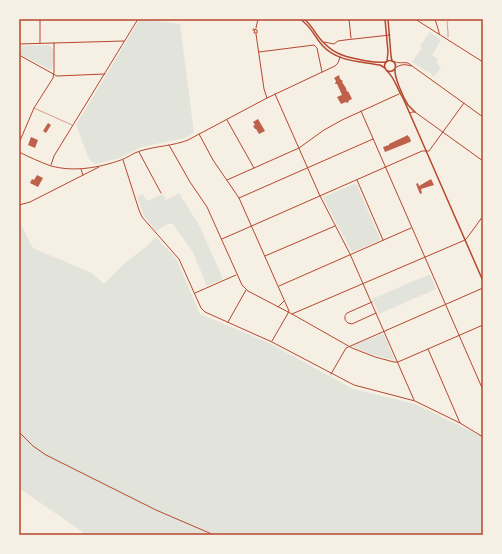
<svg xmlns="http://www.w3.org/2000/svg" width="502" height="554" viewBox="0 0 502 554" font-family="'IBM Plex Sans',sans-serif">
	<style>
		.green { fill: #e2e4dc }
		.building { fill: #bf614a }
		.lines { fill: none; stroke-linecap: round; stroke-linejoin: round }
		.path { stroke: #b5482f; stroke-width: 0.5 }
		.service { stroke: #b5482f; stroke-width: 0.5 }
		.minor { stroke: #b5482f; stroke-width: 1 }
		.secondary { stroke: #b5482f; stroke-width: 1.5 }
		.primary { stroke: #b5482f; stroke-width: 1.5 }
		.neatline { fill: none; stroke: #b5482f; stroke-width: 1.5 }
	</style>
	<rect width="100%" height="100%" fill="#f6efe4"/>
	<g class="green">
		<path d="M140 19 180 24 194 133 185 138 141 147 120 158 95 164 89 159 76 125Z"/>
		<path d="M430 32 441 40 432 55 438 59 436 63 441 67 434 77 431 75 432 74 428 71 427 72 412 62 422 48 420 46Z"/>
		<path d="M48 45C56 48 53 59 53 66L51 70 19 54V46Z"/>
		<path d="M354 184 357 185 380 239 379 241 352 252 323 198V197Z"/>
		<path d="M179 193 200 227 223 279 207 286 193 252 173 224H168L156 231 144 216 137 197 143 194 146 200 147 201 163 194 166 200Z"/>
		<path d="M19 221 33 248 92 273 104 284 125 263 147 246 156 237 176 258 200 314 269 343 353 389 415 404 483 437V535H87L19 488Z"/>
		<path d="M430 274 436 289 379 314 372 299Z"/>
		<path d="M382 334 384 335 394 358 393 360 370 354 353 347 354 345Z"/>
	</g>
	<g class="building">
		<path d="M339 75 340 79 343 81 342 82 346 88 347 92 348 91 352 99 348 101 349 102 347 103 346 102 341 104 337 97 342 95 337 84H335L336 81 334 78Z"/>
		<path d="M258 119 265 131 259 134 256 129H255L253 126 255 125 253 122Z"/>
		<path d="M48 123 51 125 46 133 43 131Z"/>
		<path d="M408 135V137L409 136 411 141 410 142 385 152 383 147 389 145V144Z"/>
		<path d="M31 137 38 140 35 148 28 145Z"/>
		<path d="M37 175 43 178 38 187 30 183 32 179 34 180Z"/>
		<path d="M431 179 434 185 421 189 422 193 420 194 416 184 418 183 419 186Z"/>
	</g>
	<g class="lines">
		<path class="path" d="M448 37V32L447 23 449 19"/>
		<path class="service" d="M34 108 72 125"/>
		<g class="minor">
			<path d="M40 19V43"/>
			<path d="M349 19 351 38"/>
			<path d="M415 19 483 62"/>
			<path d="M435 19 439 32V34"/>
			<path d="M256 28 258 19"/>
			<path d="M254 29 257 30V33H254L255 31 253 30Z"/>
			<path d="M256 34 264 89 267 98"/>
			<path d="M324 42 334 44 338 41 345 40 390 35"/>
			<path d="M19 44 124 41"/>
			<path d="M259 52 314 45 317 48 322 72"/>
			<path d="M19 55 57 76 105 74"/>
			<path d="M393 61C398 64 403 62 408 63L483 117"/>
			<path d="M395 68C401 64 405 64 411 66"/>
			<path d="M275 94 320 196 350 254 414 400"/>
			<path d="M361 111 483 390"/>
			<path d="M410 113 412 112H415L483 161"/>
			<path d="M227 120 254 168"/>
			<path d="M199 134 213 160 239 198 289 311 287 315 272 341"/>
			<path d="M19 143 34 108 53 78 54 72V43"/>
			<path d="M169 145 190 182 207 207 242 285 248 291 292 314 352 348 375 357 394 362H398L483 325"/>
			<path d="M19 152C29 157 40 162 51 166 74 172 98 168 121 160 127 158 133 153 140 151 156 146 173 146 188 140L267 98 335 66 338 63 340 57"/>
			<path d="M139 152 161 193"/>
			<path d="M123 160 139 210 142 217 179 259 201 308 205 312 272 342 354 385 415 401 460 423 483 437"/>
			<path d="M51 165 54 156 138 19"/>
			<path d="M81 169 83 175"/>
			<path d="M227 180 299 148 324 130 342 120 399 94"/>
			<path d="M357 180 383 240"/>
			<path d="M239 198 373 139"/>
			<path d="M19 205 30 202 99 167"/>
			<path d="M222 239 422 151H429L464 103"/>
			<path d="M265 256 335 226"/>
			<path d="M279 286 411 228"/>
			<path d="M195 293 236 275"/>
			<path d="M372 302 347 313C344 316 344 320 348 323L352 324 376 313"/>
			<path d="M278 307 284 301"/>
			<path d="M292 314 465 240 467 238 483 216"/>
			<path d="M228 322 246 290"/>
			<path d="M428 349 460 423"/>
			<path d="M331 374 346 348 483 288"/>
			<path d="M19 432 33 446 46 455 156 510 214 535"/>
		</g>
		<g class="secondary">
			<path d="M385 19 388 52 387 61"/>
			<path d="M388 19 391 56 392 61"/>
		</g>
		<g class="primary">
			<path d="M300 19C312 27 313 35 322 45 337 62 359 61 380 65L385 68"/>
			<path d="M304 19C313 26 316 36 324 43 336 56 351 58 367 61 373 62 379 63 386 62"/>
			<circle cx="390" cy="66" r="5.5"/>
			<path d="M395 69C394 77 403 97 408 105 410 107 413 110 415 112"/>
			<path d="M387 71C395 78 397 89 403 98L483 281"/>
		</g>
	</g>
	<rect width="502" height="554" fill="none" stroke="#f6efe4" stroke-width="40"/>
	<rect x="20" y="20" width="462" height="514" class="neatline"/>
</svg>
